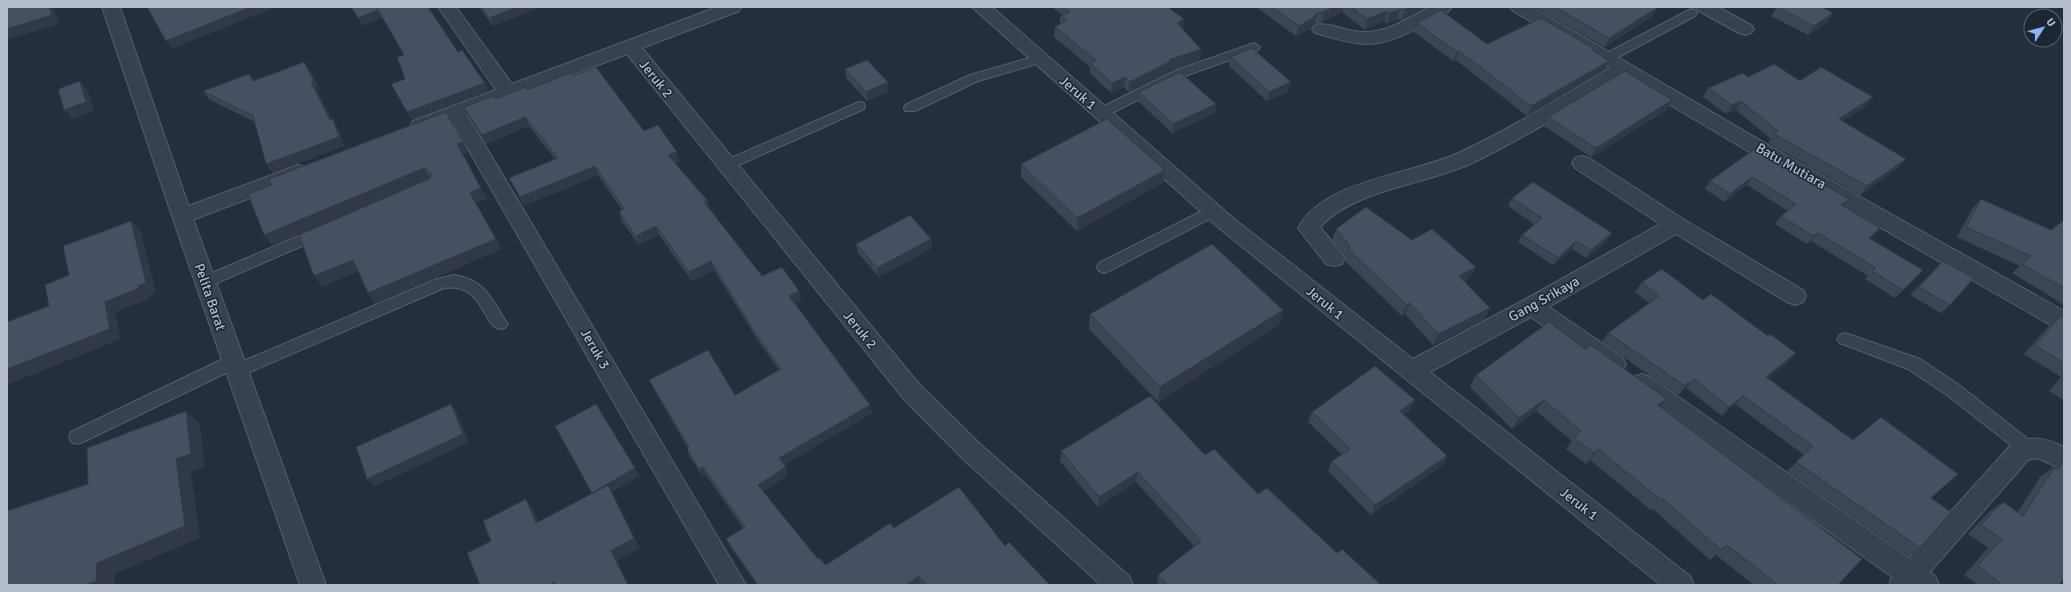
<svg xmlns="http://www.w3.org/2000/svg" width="2071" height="592" viewBox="0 0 2071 592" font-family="Signika,sans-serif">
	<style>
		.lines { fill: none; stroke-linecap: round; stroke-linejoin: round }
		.service-casing { stroke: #565f6c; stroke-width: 2 }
		.minor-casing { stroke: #565f6c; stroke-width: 2 }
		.tertiary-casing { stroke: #565f6c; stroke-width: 2 }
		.service { fill: #38414e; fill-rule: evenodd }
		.minor { fill: #38414e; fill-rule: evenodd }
		.tertiary { fill: #38414e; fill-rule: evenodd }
		.wall { fill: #3b4654 }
		.shaded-wall { fill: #303945 }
		.building { fill: #455162; stroke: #303945 }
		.labels { text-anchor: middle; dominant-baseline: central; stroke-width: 3; stroke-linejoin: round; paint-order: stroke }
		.street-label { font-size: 14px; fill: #b4bcc9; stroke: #1d2633 }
	</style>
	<rect width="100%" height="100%" fill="#242f3e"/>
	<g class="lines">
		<g class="service-casing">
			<g id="service">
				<path d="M1691 9 1695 10 1697 13 1695 16 1611 61H1603L1601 58 1603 55Z"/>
				<path d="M1254 43 1260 47 1258 50 1185 76 1106 116H1096L1094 113 1096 110 1177 70Z"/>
				<path d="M1040 55 1046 59 1044 62 978 81 915 111H905L904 108 905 105 970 75Z"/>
				<path d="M859 102 864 103 865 106 864 109 732 168H722L720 165 722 162Z"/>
				<path d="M1212 206 1217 207 1219 211 1217 215 1109 271 1104 273 1099 271 1097 267 1099 263Z"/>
				<path d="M320 227 325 228 327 232 325 236 210 286 205 288 200 286 198 282 200 278Z"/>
				<path d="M454 275C483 279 491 297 505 320L508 324 505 328C482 336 488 282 444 288L243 375 237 376 231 375 230 371 83 442 77 444 71 442 69 437 71 432 227 357 233 356 239 357 241 362 437 279Z"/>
				<path d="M1845 333 1920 359 1959 385 2033 443 2035 448 2033 453 2027 455 2021 453 1947 395 1908 369 1840 343 1837 339 1840 335Z"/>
			</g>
		</g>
		<g class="minor-casing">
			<g id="minor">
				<path d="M438 7H456L512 84 717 7H742L739 11 642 48 919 384 980 444 1129 576 1133 585H1101L962 458 903 398 627 54 467 115 746 585H719L452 121 420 133 413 131 410 126 413 121 496 90Z"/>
				<path d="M972 7H992L1233 218 1413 359 1524 300 1660 224 1575 168 1572 163 1575 158 1582 156 1589 158 1683 219 1803 290 1806 296 1803 302 1795 305 1787 302 1676 234 1549 307 1622 357 1626 364 1622 371 1614 373 1606 371 1531 317 1430 372 1690 576 1694 585H1661L1219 228Z"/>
				<path d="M1429 7H1452L1449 11C1424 24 1396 44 1366 44 1349 44 1331 37 1315 33L1312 29 1315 25C1327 22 1341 29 1354 31 1382 36 1406 20 1429 7Z"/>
				<path d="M1510 7H1532L1787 156 2064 311V331L2056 328 1773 166 1623 77C1573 107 1523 139 1470 164 1424 185 1355 189 1320 227L1345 258 1342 264 1334 266 1326 264 1298 228C1324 180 1409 175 1456 154 1509 130 1559 98 1610 68L1513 11Z"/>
				<path d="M1696 7H1718L1751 25 1754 29 1751 33 1745 35 1739 33 1699 11Z"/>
				<path d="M298 165 305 167 308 172 305 177 182 224 175 221 172 216 175 211Z"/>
				<path d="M1642 374 1650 377 1909 558 2010 446C2029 435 2045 437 2064 447V471C2053 467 2040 454 2028 460L1930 572 1935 576 1939 585H1889L1892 577 1634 391 1630 384 1634 377Z"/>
			</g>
		</g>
		<g class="tertiary-casing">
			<path id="tertiary" d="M102 7H120L192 216 326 585H300L172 216Z"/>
		</g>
		<use href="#service" class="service"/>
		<use href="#minor" class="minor"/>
		<use href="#tertiary" class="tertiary"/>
	</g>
	<g class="wall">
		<path d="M479 7H541L493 26Z"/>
		<path d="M1052 7H1168L1183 29 1200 60 1170 70 1169 72 1129 92 1124 87 1111 93 1090 73V67L1054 37 1055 27 1060 24V16L1062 15Z"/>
		<path d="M1256 7H1424L1402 20 1397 19 1387 24 1384 21 1365 30 1342 12 1321 23 1315 24 1311 28 1296 36Z"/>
		<path d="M1535 7H1656L1657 8 1652 17 1604 47Z"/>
		<path d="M1777 7 1827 22 1808 35 1771 16Z"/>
		<path d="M1417 23 1487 44 1593 48 1592 50 1609 61 1604 70 1527 116 1456 60 1453 61 1414 32Z"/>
		<path d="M1231 57 1288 92 1267 101 1229 66Z"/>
		<path d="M304 62 310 71 319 89 317 90 331 120 338 128 344 146 273 173 266 164 255 122 210 100 203 91 254 80Z"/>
		<path d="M845 69 888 82 889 91 867 101 846 78Z"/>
		<path d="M573 76 644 131 680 161 675 163 707 200 710 209 762 276 799 291 801 300 795 303 870 405 872 413 784 465 786 467 788 475 763 491 818 559 826 565 894 528 1005 546 1050 585H921L920 584 918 585H757L730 546 726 539 743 528 706 475 703 477 690 457 687 449 688 448 653 388 649 380 735 395 779 370 757 339 714 270 692 281 659 235 639 245 622 221 619 212 622 210 598 175 524 206 509 178 555 159 529 126 486 144 464 107 527 90Z"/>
		<path d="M1748 77 1800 81 1866 106 1843 121 1906 159 1898 168 1860 195 1768 143 1771 139 1736 110 1726 114 1703 97 1708 88Z"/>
		<path d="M1139 92 1216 104 1215 113 1172 133 1138 101Z"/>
		<path d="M1667 110 1591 157 1544 126 1548 117Z"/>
		<path d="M463 142 468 152 463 154 487 199 475 203 501 249 375 304 358 271 322 287 400 192 272 246Z"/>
		<path d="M1757 147 1843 206 1874 236 1870 239 1916 278 1895 298 1865 279 1868 276 1811 241 1807 244 1775 224 1781 216 1788 211 1747 185 1724 202 1705 189 1710 181Z"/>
		<path d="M1021 164 1165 170 1163 183 1077 231 1021 177Z"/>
		<path d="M1512 198 1612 233 1607 241 1586 258 1572 249 1553 265 1518 242 1522 235 1534 224 1508 206Z"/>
		<path d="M1981 199 2051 230 2064 220V305L2012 273 2020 266 1957 237 1972 209Z"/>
		<path d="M1336 229 1412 240 1470 278 1465 281 1485 319 1433 345 1405 314 1402 316 1345 261 1346 257 1332 240Z"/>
		<path d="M856 244 932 248 879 277 858 253Z"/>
		<path d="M1943 261 1950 305 1941 313 1910 295Z"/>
		<path d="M1642 282 1703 300 1788 362 1768 378 1931 498 1920 548 1909 556 1787 471 1804 455 1735 404 1722 416 1686 388 1678 395 1602 342 1608 333 1649 303 1635 292Z"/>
		<path d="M1283 310 1279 325 1158 402 1089 329 1090 314Z"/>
		<path d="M2061 316 2064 318V400L2049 391 2061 377 2024 354 2049 326Z"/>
		<path d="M1476 375 1660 407 1838 585H1754L1716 555 1710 560 1653 509 1652 511 1590 460 1586 464 1566 449 1572 441 1536 411 1512 429 1470 387Z"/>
		<path d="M1410 411 1404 414 1447 456 1442 466 1371 515 1328 471 1332 461 1342 455 1308 422 1312 412Z"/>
		<path d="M1061 451 1205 455 1258 494 1378 585H1157L1158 575 1194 546 1136 482 1098 507 1060 461Z"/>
		<path d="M2064 459V579L2059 585H1978L1964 575 1988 548 1968 534 1990 511 2003 502 2018 512 2040 477Z"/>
	</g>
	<g class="shaded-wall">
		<path d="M49 7H53L59 24 7 40V29Z"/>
		<path d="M251 7H276L172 49 166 41Z"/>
		<path d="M517 7H541L493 26 490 18Z"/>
		<path d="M1334 7H1343L1342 12 1321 23 1324 12Z"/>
		<path d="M1410 7H1424L1402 20 1405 10Z"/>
		<path d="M1657 8 1652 17 1604 47 1609 38Z"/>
		<path d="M1400 9 1397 19 1387 24 1390 13Z"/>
		<path d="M378 10 382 18 362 26 358 18Z"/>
		<path d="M1387 11 1384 21 1365 30 1367 19Z"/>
		<path d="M1317 13 1315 24 1311 28 1296 36 1299 26Z"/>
		<path d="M1833 13 1827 22 1808 35 1814 26Z"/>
		<path d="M1184 19 1183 30 1177 23Z"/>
		<path d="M1201 49 1200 60 1170 70 1169 72 1129 92 1130 82 1169 60Z"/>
		<path d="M1459 51 1456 60 1453 61 1457 52Z"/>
		<path d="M1609 61 1604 70 1527 116 1531 106Z"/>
		<path d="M304 62 310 71 319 89 317 90 336 129 330 120 311 82Z"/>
		<path d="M1125 77 1124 87 1111 93 1112 83Z"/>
		<path d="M80 81 88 91 94 111 72 119 64 110Z"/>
		<path d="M888 82 889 91 867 101 866 92Z"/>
		<path d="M1291 82 1288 92 1267 101 1269 92Z"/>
		<path d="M485 83 489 91 412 120 407 112Z"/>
		<path d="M1873 97 1866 106 1833 128 1839 119Z"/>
		<path d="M1672 100 1667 110 1591 157 1596 148Z"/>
		<path d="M1741 101 1736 110 1726 114 1732 105Z"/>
		<path d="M1216 104 1215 113 1172 133 1173 124Z"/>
		<path d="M525 117 529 126 486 144 482 135Z"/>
		<path d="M333 119 338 128 344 146 273 173 266 164Z"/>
		<path d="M463 142 468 152 463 154 487 199 475 203 470 193 457 144Z"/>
		<path d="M677 152 680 161 672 164 668 155Z"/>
		<path d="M1906 159 1898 168 1860 195 1867 186Z"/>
		<path d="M595 166 598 175 524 206 520 197Z"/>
		<path d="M424 168 431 179 272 246 264 235Z"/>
		<path d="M1165 170 1163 183 1077 231V218Z"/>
		<path d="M1752 177 1747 185 1724 202 1730 194Z"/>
		<path d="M1849 199 1842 207 1841 205Z"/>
		<path d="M707 200 710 209 704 202Z"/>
		<path d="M131 221 141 232 156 293 149 296 150 299 115 312 121 339 7 385V369L105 302Z"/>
		<path d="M656 226 659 235 639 245 636 236Z"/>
		<path d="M1880 228 1874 236 1862 246 1869 238Z"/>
		<path d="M1612 233 1607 241 1586 258 1591 250Z"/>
		<path d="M1818 233 1811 241 1807 244 1813 236Z"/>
		<path d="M496 239 501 249 375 304 368 293Z"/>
		<path d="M931 239 932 248 879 277 877 268Z"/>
		<path d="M1576 241 1572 249 1553 265 1558 258Z"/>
		<path d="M353 260 360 270 322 287 314 276Z"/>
		<path d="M711 261 714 270 692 281 689 272Z"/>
		<path d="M1476 267 1470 278 1454 287 1459 276Z"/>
		<path d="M1923 270 1916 278 1895 298Z"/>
		<path d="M799 291 801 300 791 305 789 296Z"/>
		<path d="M1410 303 1405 314 1402 316 1407 305Z"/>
		<path d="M1490 308 1485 319 1433 345 1438 334Z"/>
		<path d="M1283 310 1279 325 1158 402 1160 387Z"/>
		<path d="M1796 353 1788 362 1758 386 1766 377Z"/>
		<path d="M1694 379 1686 388 1678 395 1685 386Z"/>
		<path d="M1743 396 1735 404 1722 416 1729 407Z"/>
		<path d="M1667 399 1658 410V405Z"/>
		<path d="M1415 400 1410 411 1396 421 1400 411Z"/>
		<path d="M1544 400 1536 411 1512 429 1519 418Z"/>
		<path d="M451 404 457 412 469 442 374 487 367 479Z"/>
		<path d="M870 405 872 413 782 466 779 458Z"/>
		<path d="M186 411 200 424 205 467 191 472 200 538 114 574V585H86L97 563 176 459Z"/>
		<path d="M1598 449 1590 460 1586 464 1594 453Z"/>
		<path d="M1447 456 1442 466 1371 515 1375 505Z"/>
		<path d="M703 467 706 475 703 477 699 469Z"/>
		<path d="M786 467 788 475 761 492 758 485Z"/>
		<path d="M635 468 640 476 612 492 640 548 617 561 629 585H628L611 551 592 493Z"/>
		<path d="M1138 472 1136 482 1098 507 1099 497Z"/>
		<path d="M526 499 533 509 544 533 536 523Z"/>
		<path d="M1727 545 1716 555 1710 560 1721 550Z"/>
		<path d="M919 576 920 584 918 585H906Z"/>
		<path d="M554 582 556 585H549Z"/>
	</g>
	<g class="building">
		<path d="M7 7H49L52 15 7 29Z"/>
		<path d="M147 7H251L166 41Z"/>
		<path d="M351 7H428L458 52 462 50 485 83 407 112 391 84 405 79 397 57 404 55 378 10 358 18Z"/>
		<path d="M481 7H517L490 18Z"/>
		<path d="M1064 7H1168L1184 19 1177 23 1201 49 1169 60 1171 61 1130 82 1125 77 1112 83 1090 63 1096 60 1055 27 1066 21 1060 16 1070 12Z"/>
		<path d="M1272 7H1334L1324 12 1317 13 1313 18 1299 26Z"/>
		<path d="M1351 7H1410L1405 10 1400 9 1390 13 1387 11 1367 19Z"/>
		<path d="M1555 7H1656L1657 8 1609 38Z"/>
		<path d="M1777 7H1822L1833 13 1814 26Z"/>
		<path d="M1441 10 1487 44 1541 18 1593 48 1591 49 1609 61 1531 106 1459 51 1457 52 1417 23Z"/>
		<path d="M1252 48 1291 82 1269 92 1231 57Z"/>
		<path d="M867 60 888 82 866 92 845 69Z"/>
		<path d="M304 62 314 81 311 82 330 120 333 119 339 137 266 164 253 116 203 91 249 74 253 81Z"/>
		<path d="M1774 64 1800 81 1821 67 1873 97 1839 119 1906 159 1867 186 1774 134 1778 131 1741 101 1732 105 1708 88 1743 73 1748 77Z"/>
		<path d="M596 67 644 131 658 125 677 152 668 155 707 200 704 202 762 276 782 267 799 291 789 296 870 405 779 458 786 467 758 485 818 559 819 558 826 565 890 523 894 528 959 487 1005 546 1009 542 1050 585H927L919 576 906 585H758L726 539 745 527 703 467 699 469 687 449 689 447 649 380 708 350 735 395 781 369 754 331 711 261 689 272 656 226 636 236 619 212 624 209 595 166 520 197 509 178 558 158 525 117 482 135 464 107 493 96 495 99 525 87 527 90 570 73 573 76Z"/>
		<path d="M1625 71 1672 100 1596 148 1548 117Z"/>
		<path d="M1180 72 1216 104 1173 124 1139 92Z"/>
		<path d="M80 81 86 102 64 110 58 89Z"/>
		<path d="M446 112 463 142 457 144 481 188 470 193 496 239 368 293 353 260 314 276 299 235 429 179 432 174 424 168 264 235 248 194 271 185 269 179Z"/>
		<path d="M1107 119 1165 170 1077 218 1021 164Z"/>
		<path d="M1757 147 1849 199 1841 205 1880 228 1869 238 1923 270 1903 290 1872 271 1876 268 1818 233 1813 236 1781 216 1796 204 1752 177 1730 194 1710 181Z"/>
		<path d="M1533 182 1612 233 1591 250 1576 241 1558 258 1522 235 1542 218 1512 198Z"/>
		<path d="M1981 199 2051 230 2064 220V288L2022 264 2031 256 1966 227Z"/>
		<path d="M1366 207 1412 240 1432 229 1476 267 1459 276 1490 308 1438 334 1410 303 1407 305 1349 250 1350 246 1336 229Z"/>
		<path d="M910 215 931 239 877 268 856 244Z"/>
		<path d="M131 221 146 283 138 286 139 288 105 302 110 329 7 369V322L49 306 45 285 69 275 63 246Z"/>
		<path d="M1212 244 1283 310 1160 387 1090 314Z"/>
		<path d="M1943 261 1974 278 1950 305 1919 287Z"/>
		<path d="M1662 269 1703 300 1711 294 1768 336 1770 334 1796 353 1766 377 1853 440 1881 417 1958 474 1931 498 1951 512 1920 548 1796 462 1813 446 1743 396 1729 407 1694 379 1685 386 1608 333 1659 296 1642 282Z"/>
		<path d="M2061 316 2064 318V363L2035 345Z"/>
		<path d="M1549 322 1585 349 1591 345 1667 399 1658 405 1862 559 1838 585H1778L1727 545 1721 550 1663 499 1661 500 1598 449 1594 453 1574 438 1581 431 1544 400 1519 418 1476 375Z"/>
		<path d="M1375 366 1415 400 1400 411 1447 456 1375 505 1332 461 1350 449 1312 412Z"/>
		<path d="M2064 378V384L2061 382Z"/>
		<path d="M1150 396 1205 455 1214 449 1258 494 1267 488 1337 553 1342 549 1379 583 1376 585H1168L1158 575 1201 541 1138 472 1099 497 1061 451Z"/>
		<path d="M451 404 463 434 367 479 356 447Z"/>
		<path d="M596 404 635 468 592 493 555 426Z"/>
		<path d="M186 411 191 454 176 459 185 526 97 563 96 581 86 585H7V511L88 484 87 448Z"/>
		<path d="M2064 461V579L2059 585H2003L1977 566 2002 539 1981 525 2003 502 2023 516 2054 468 2058 470Z"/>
		<path d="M608 485 634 538 611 551 628 585H555L554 582 549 585H480L467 553 491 541 483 521 526 499 536 523Z"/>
	</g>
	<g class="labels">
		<g class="street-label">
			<text transform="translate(656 79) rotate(51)">Jeruk 2</text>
			<text transform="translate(1078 93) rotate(41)">Jeruk 1</text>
			<text transform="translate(1791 166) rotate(30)">Batu Mutiara</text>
			<text transform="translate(210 297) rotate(71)">Pelita Barat</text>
			<text transform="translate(1544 299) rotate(-29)">Gang Srikaya</text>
			<text transform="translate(1325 303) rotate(39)">Jeruk 1</text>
			<text transform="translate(860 330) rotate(51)">Jeruk 2</text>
			<text transform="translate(595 349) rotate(60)">Jeruk 3</text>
			<text transform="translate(1579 504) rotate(38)">Jeruk 1</text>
		</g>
	</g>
	<rect width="2071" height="592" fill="none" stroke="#b4bcc9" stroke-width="16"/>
	<g transform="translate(2043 28) rotate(54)"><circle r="19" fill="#1d2633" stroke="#59626f"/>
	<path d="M0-3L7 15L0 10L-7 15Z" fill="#8ab4f8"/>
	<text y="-6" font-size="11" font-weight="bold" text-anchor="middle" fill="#b4bcc9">U</text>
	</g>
</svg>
